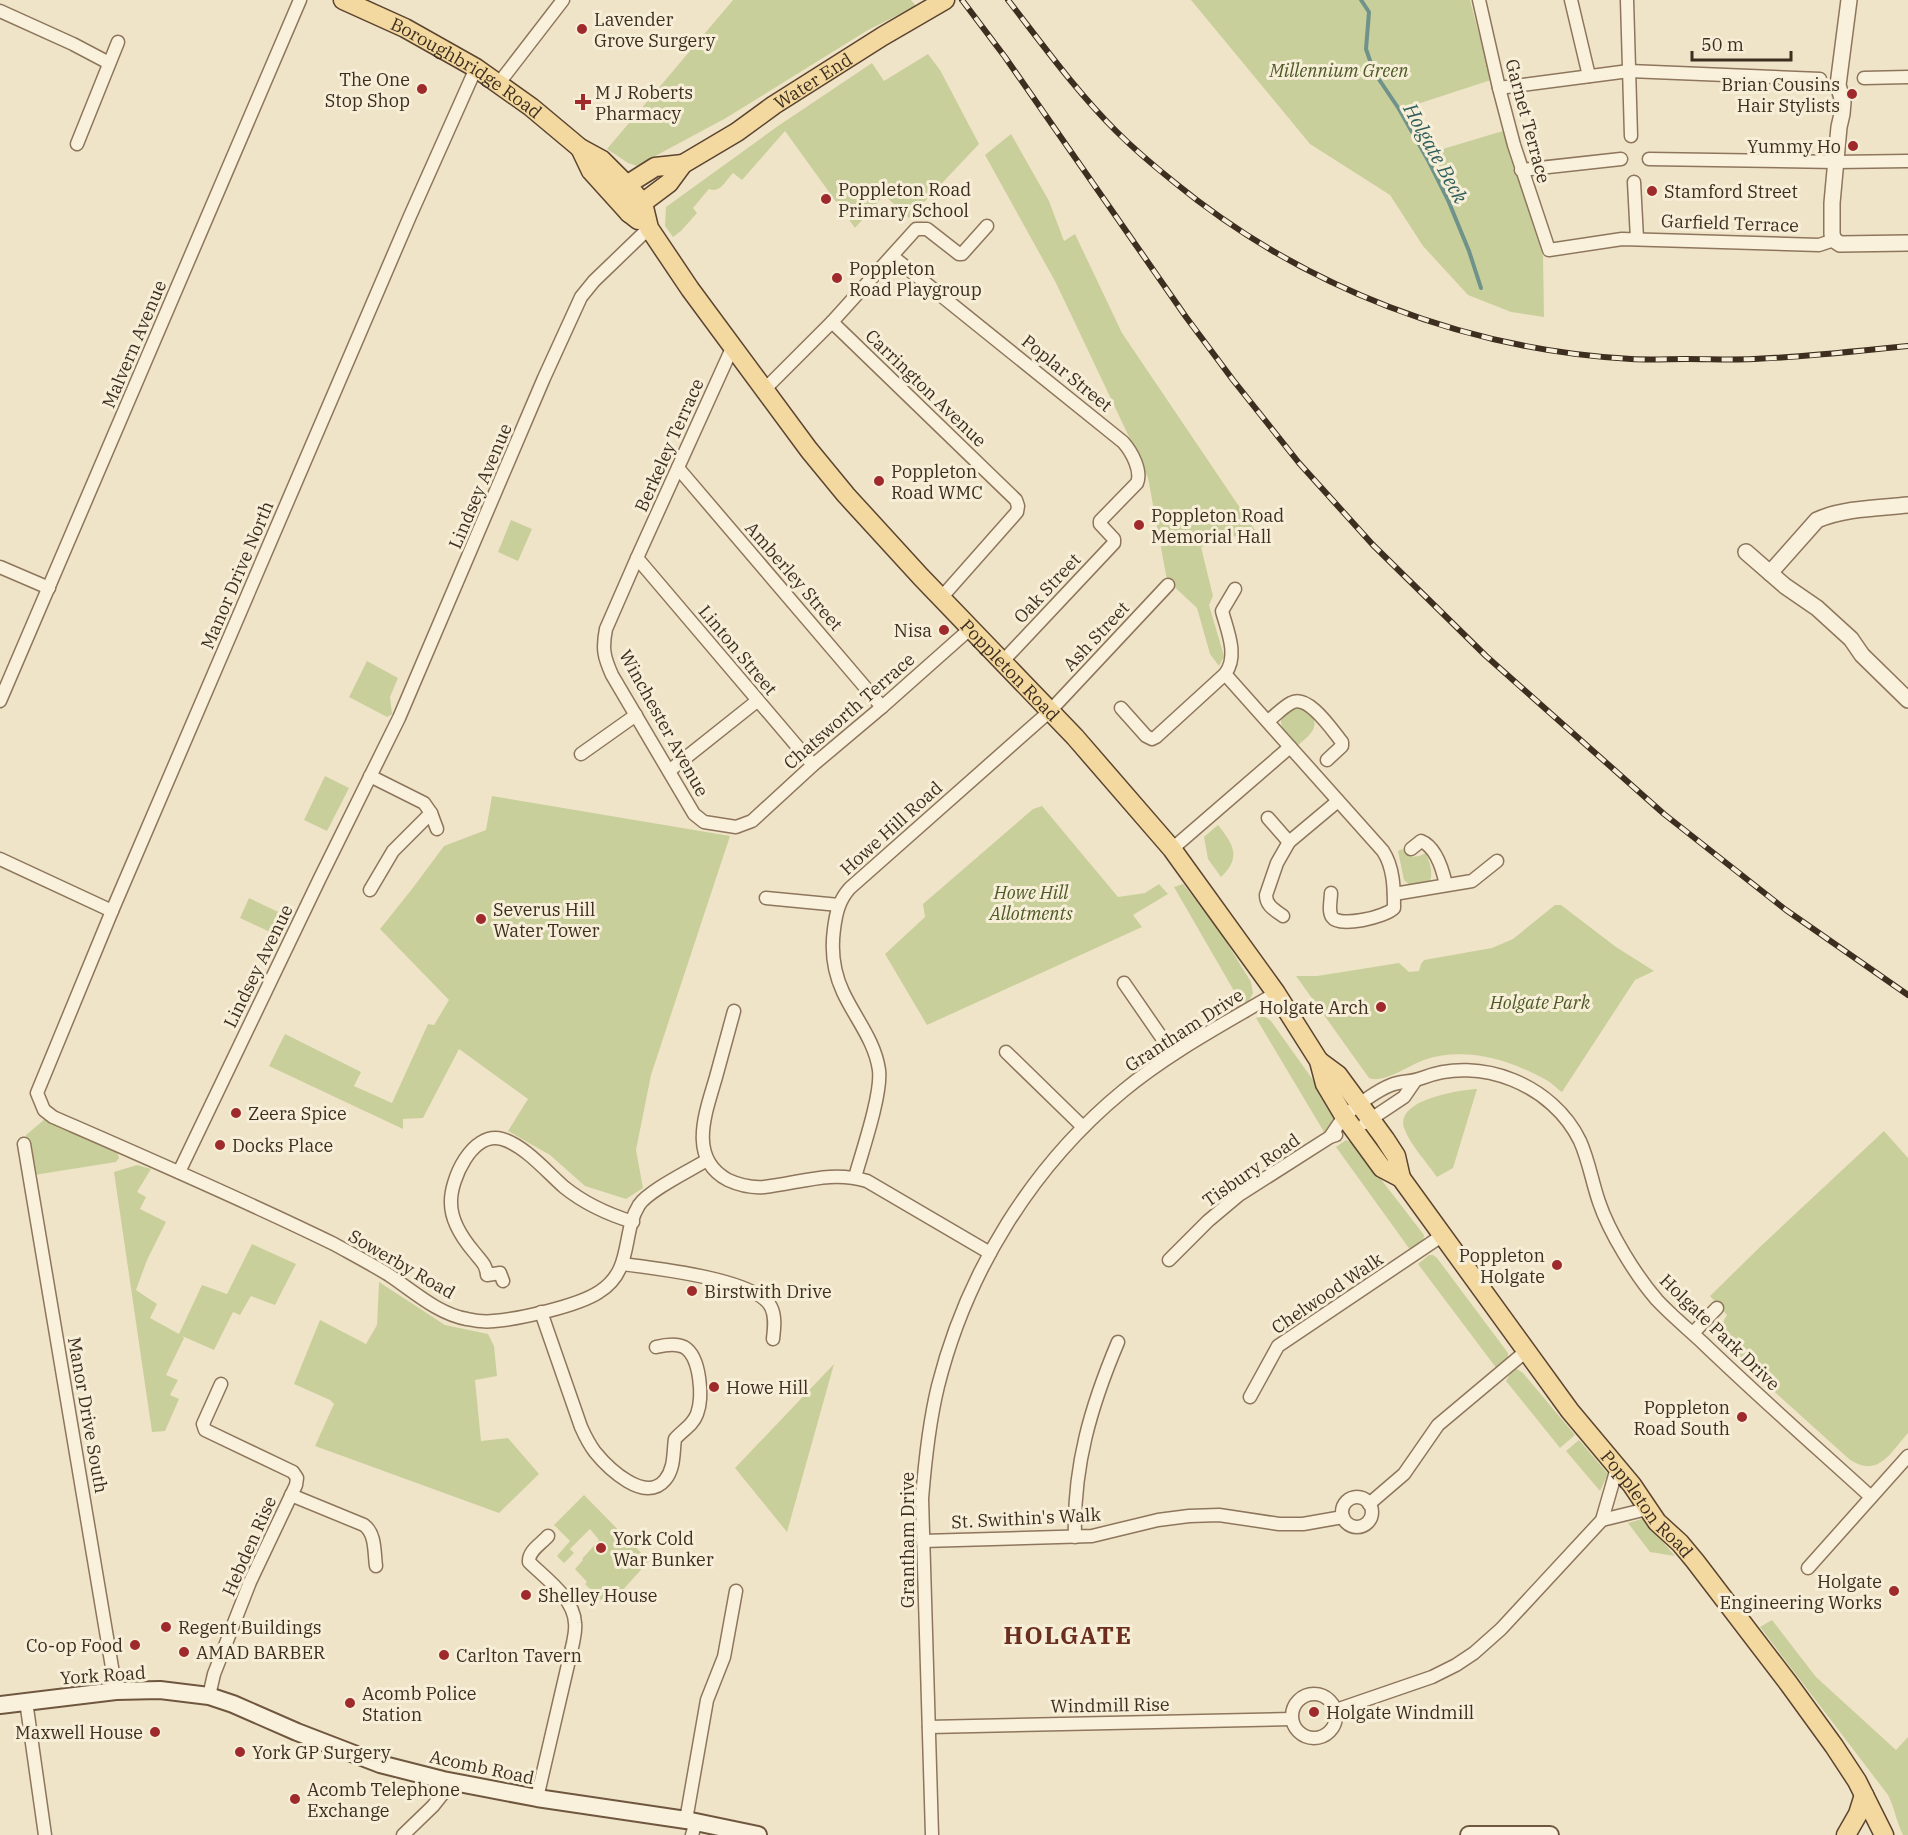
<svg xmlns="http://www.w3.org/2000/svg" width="1908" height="1835" viewBox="0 0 1908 1835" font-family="'IBM Plex Serif',serif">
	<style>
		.green { fill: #c9cf9b }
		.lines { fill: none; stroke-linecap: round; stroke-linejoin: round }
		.stream { stroke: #6f938a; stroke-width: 4 }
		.minor-casing { stroke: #8d765c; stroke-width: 15 }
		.tertiary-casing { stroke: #8d765c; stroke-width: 18 }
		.secondary-casing { stroke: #6f573f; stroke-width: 20 }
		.primary-casing { stroke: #5b4430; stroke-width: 21 }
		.minor { stroke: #faf1dc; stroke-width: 12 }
		.tertiary { stroke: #faf1dc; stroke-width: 15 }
		.secondary { stroke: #faf1dc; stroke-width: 16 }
		.primary { stroke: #f3d9a0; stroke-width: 18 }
		.rail-casing { stroke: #3d2e20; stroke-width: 6 }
		.rail { stroke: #f7eed8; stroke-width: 4; stroke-dasharray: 11; stroke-linecap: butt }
		.poi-dot { fill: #9e2a2b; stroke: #f7eed8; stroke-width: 2 }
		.labels { text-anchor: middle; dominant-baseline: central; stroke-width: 6; stroke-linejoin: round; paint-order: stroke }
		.poi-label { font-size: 18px; fill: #3d2e20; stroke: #f7eed8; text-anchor: start }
		.street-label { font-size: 18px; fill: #3d2e20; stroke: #f7eed8 }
		.park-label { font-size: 18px; font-style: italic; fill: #4d5a26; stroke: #f7eed8 }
		.water-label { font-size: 20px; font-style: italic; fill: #2f5d5a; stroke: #f7eed8 }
		.district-label { font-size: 24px; font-weight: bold; letter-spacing: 1.5px; fill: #6b2e1e; stroke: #f7eed8 }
	</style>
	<rect width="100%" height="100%" fill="#f0e4c8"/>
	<g class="green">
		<path d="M733 0H911L916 6 868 30 726 118 646 161 637 166 628 163 607 149Z"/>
		<path d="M1191 0H1470L1491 80 1399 110 1426 154 1503 131 1543 256 1544 317 1511 312 1468 295 1423 246 1390 195 1310 144Z"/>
		<path d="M928 54 940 70 979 144 909 218 884 195 855 228 785 131 742 180 733 173C726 180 720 194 709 189L693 208 697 213 681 231 673 237 665 226 666 207 778 126 872 63 884 81Z"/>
		<path d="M1011 134 1049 201 1064 241 1075 234 1122 333 1255 530 1201 547 1213 596 1209 605 1224 656 1219 666 1210 654 1197 608 1167 580 1148 478 1131 441 1056 283 985 155Z"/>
		<path d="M511 520 532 529 518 561 498 552Z"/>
		<path d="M367 661 398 678 390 697 392 714 387 717 349 697Z"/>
		<path d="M1297 707H1304C1323 724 1314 732 1297 746 1288 737 1280 731 1281 718L1289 710Z"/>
		<path d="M325 776 349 788 327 831 304 820Z"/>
		<path d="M492 796 730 836 651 1075 636 1150 643 1188 626 1199 585 1186 550 1155 508 1131 528 1099 459 1049 423 1118 403 1119V1129L269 1066 285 1034 361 1072 354 1086 392 1103 428 1024 434 1025 449 1000 380 929 412 889 444 846 486 830Z"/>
		<path d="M1042 806 1118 897 1145 893 1159 884 1168 894 1133 915 1142 927 927 1025 885 954 925 917 923 904 1033 809Z"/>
		<path d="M1218 825C1233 844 1242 857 1221 877L1208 859 1204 837Z"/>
		<path d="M1402 849 1411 857 1419 856 1426 853C1430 864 1434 873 1429 884L1411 886 1404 880 1398 851Z"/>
		<path d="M1183 884 1217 927 1251 982 1253 993 1249 1001 1241 1003 1174 887Z"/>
		<path d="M249 898 291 918 281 937 240 918Z"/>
		<path d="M1555 905H1561L1616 947 1654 971 1635 980 1562 1092C1557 1089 1553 1084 1548 1081 1511 1060 1466 1046 1424 1060 1410 1065 1383 1084 1369 1078L1296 976H1317L1399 963 1409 972 1419 971 1421 964 1424 960 1492 948 1513 939Z"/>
		<path d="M1264 1016 1271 1021 1333 1108 1334 1124 1330 1131 1324 1132 1256 1018Z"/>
		<path d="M1477 1089 1453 1168 1437 1177C1428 1164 1410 1144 1405 1130 1392 1100 1459 1090 1477 1089Z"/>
		<path d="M45 1119 117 1152 119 1158 116 1162 34 1175 26 1135Z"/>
		<path d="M1884 1131 1908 1158V1433C1890 1453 1878 1479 1849 1459L1728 1350C1721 1340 1719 1326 1727 1315L1710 1296 1762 1245Z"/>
		<path d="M1346 1140 1353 1143 1424 1235 1423 1243 1411 1251 1336 1147Z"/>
		<path d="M137 1165 151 1169 137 1192 146 1197 140 1209 166 1222 147 1260 136 1290 157 1304 150 1318 179 1334 202 1285 227 1294 252 1244 296 1264 275 1305 251 1296 240 1315 233 1312 214 1350 182 1336 184 1338 166 1375 178 1380 170 1395 179 1399 165 1431 152 1432 114 1172Z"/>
		<path d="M1429 1255H1433L1437 1258 1508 1353V1358L1497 1369 1418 1264Z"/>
		<path d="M379 1282 445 1325 488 1334 494 1346 497 1376 475 1380 481 1441 508 1438 539 1474 499 1513 315 1446 334 1404 330 1400 294 1384 320 1320 366 1344 377 1325Z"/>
		<path d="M834 1364 787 1532 735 1468Z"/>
		<path d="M1513 1369H1517L1523 1373 1575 1435 1560 1448 1506 1381Z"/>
		<path d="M1579 1440 1608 1474 1600 1491 1566 1451Z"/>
		<path d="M584 1495 649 1561 610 1604 607 1602 605 1604 585 1584 587 1582 575 1569 583 1560 582 1559 599 1540 590 1529 570 1549 574 1553 564 1563 557 1556 570 1541 554 1525Z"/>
		<path d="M1642 1519 1644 1520 1675 1556 1650 1552 1628 1523Z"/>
		<path d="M1772 1620 1816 1677 1896 1750 1908 1737V1835H1903C1896 1821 1895 1809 1888 1795L1760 1627Z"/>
	</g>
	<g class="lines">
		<path class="stream" d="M1361 0 1369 12 1366 49 1374 72 1399 109 1429 162 1448 200 1469 251 1481 288"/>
		<g class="minor-casing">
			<g id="minor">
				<path d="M1479 0 1499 88 1514 145 1549 250 1622 239 1819 245 1834 240"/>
				<path d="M1571 0 1589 76"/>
				<path d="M1627 0 1631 136"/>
				<path d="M0 11 73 44 109 63"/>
				<path d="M476 68 410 216 112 911 37 1093 44 1110 53 1117C147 1158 242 1199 334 1244 352 1254 371 1264 389 1275 413 1291 438 1314 467 1319 476 1321 486 1322 494 1321 519 1319 578 1306 599 1292 634 1270 621 1234 639 1205 649 1190 691 1170 707 1160"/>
				<path d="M1864 78 1908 77"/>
				<path d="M499 83 563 0"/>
				<path d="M1499 88 1629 71 1820 79"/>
				<path d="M77 144 118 42"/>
				<path d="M1649 159 1836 162 1908 161"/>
				<path d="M1521 170 1621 159"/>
				<path d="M1634 182 1637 239"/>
				<path d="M892 256 1123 442C1132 452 1142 471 1137 483L1100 521V524L1114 539V543L1003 661"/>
				<path d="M832 322 1016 500 1018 506 1017 512 941 598"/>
				<path d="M733 346 637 558 606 629C602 649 604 657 612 675L694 814 704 822 736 827 752 821 813 765 882 707 971 628"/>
				<path d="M765 389 832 322 916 229H927L959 254H962L987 226"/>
				<path d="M678 468 882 707"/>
				<path d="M637 558 813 765"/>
				<path d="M0 567 49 588"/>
				<path d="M1225 674 1383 851C1394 868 1394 889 1394 908 1386 917 1339 928 1332 917 1328 911 1331 900 1331 893"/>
				<path d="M0 701 300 0"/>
				<path d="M1121 708 1146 736 1152 739 1156 737 1225 674C1239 656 1227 630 1222 611L1235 589"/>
				<path d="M1268 721C1275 716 1283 707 1291 703 1308 693 1332 730 1342 742V746L1327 760"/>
				<path d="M581 754 636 715"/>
				<path d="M669 771 757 701"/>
				<path d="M431 813 437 829"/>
				<path d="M1268 818 1289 842"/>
				<path d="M1172 849 1290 747"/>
				<path d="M1411 849 1421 841C1436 847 1443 871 1446 885"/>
				<path d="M0 859 112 911"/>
				<path d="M370 890 393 851 431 813 424 803 370 776"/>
				<path d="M1394 894 1472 881 1497 861"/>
				<path d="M766 898 839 905"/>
				<path d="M1283 916C1275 910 1266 906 1266 895L1277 863 1289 842 1338 801"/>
				<path d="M1124 983 1173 1054"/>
				<path d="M734 1011C728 1033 722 1055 716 1077 706 1112 687 1158 728 1180 739 1185 751 1188 764 1187 800 1183 831 1170 867 1181L990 1253"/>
				<path d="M1006 1052 1083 1127"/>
				<path d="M1365 1123 1404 1097 1415 1081"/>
				<path d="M1330 1137C1335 1130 1340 1121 1346 1115 1357 1105 1378 1090 1391 1085 1401 1081 1412 1082 1422 1078 1480 1055 1553 1085 1580 1141 1589 1161 1592 1182 1599 1202 1609 1232 1636 1276 1657 1300 1671 1315 1688 1329 1703 1343 1758 1396 1815 1446 1871 1497"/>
				<path d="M24 1144 116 1691"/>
				<path d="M179 1172 320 878 399 718 544 378 581 297 594 281 649 228"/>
				<path d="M855 1177C862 1152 882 1094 879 1070 875 1041 855 1018 843 992 834 973 831 951 834 929 836 913 839 900 850 888L1050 711 1168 585"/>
				<path d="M1169 1260 1208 1221 1239 1195 1330 1137 1336 1135"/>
				<path d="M622 1264C653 1268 757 1279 771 1307 776 1317 774 1329 773 1339"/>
				<path d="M503 1281 500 1273 487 1275C486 1264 481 1261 474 1252 463 1239 451 1221 451 1203 450 1180 472 1131 502 1139 524 1145 547 1172 564 1187 585 1204 607 1214 633 1222"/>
				<path d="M541 1312 581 1427C585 1436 589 1444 595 1452 608 1468 645 1504 665 1480 675 1468 673 1452 675 1439 683 1430 693 1425 697 1414 703 1398 701 1357 684 1347 676 1343 664 1345 656 1347"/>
				<path d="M1693 1333 1717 1308"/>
				<path d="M1250 1397 1278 1346 1443 1235"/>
				<path d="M291 1495 364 1525C376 1534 374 1552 376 1566"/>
				<circle cx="1357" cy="1512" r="15"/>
				<path d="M1369 1504 1404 1474 1438 1425 1525 1352"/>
				<path d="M1602 1520 1647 1509"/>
				<path d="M1075 1537C1073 1466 1091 1406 1118 1342"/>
				<path d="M923 1541 1092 1536 1158 1520 1189 1516 1219 1515 1279 1524H1303L1343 1517"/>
				<path d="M1808 1568 1908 1456"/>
				<circle cx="1314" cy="1716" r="22"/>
				<path d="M209 1696 214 1674 250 1582 296 1485 297 1478 293 1472 205 1430 203 1424 221 1384"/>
				<path d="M26 1701 45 1835"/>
				<path d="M1336 1710 1432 1677 1456 1665 1474 1653 1501 1629 1602 1520 1617 1468"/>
				<path d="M929 1727 1292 1719"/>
				<path d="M537 1798 573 1643C574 1637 576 1630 575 1623 574 1598 545 1578 529 1562 528 1551 541 1544 548 1536"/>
				<path d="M686 1820 707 1700 724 1657 736 1591"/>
				<path d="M403 1835 433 1806 452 1782"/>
				<path d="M692 1835 696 1822"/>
				<path d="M932 1835 922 1499C925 1461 929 1423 938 1386 967 1271 1032 1166 1123 1091 1170 1052 1224 1024 1276 993"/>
			</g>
		</g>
		<g class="tertiary-casing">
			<g id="tertiary">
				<path d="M1849 0 1838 85 1843 102 1842 114 1839 127 1832 203V234L1834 240 1840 244 1908 243"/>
				<path d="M1746 552 1785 586 1817 608 1851 639 1862 655 1908 700"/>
				<path d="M1770 573 1817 520C1844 508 1879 508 1908 505"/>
			</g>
		</g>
		<g class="secondary-casing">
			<g id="secondary">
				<path d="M0 1705 116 1691 160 1690 209 1696 233 1704 297 1732 380 1764 443 1780 537 1798 686 1820 758 1835"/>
				<path d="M1469 1835H1550"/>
			</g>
		</g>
		<g class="primary-casing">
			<g id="primary">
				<path id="s1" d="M343 0 405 28 476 68 531 107 580 148 602 160 626 184 643 203 649 228 690 289 809 450 846 495 921 577 1075 737 1172 849 1276 993 1319 1061 1325 1084 1344 1116 1382 1168 1401 1178 1570 1411 1632 1485 1657 1522 1680 1543 1695 1561 1789 1684 1834 1746 1857 1781 1884 1835"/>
				<path d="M580 148 591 171 629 213 638 220"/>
				<path d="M617 191 655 167 683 164"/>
				<path id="s2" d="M629 213 669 183 683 164 737 132 774 105 883 36 945 0"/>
				<path d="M1319 1061 1338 1075 1385 1139 1396 1156 1401 1178"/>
				<path d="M1846 1835 1858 1814 1864 1795"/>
			</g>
		</g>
		<use href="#minor" class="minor"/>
		<use href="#tertiary" class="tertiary"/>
		<use href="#secondary" class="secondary"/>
		<use href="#primary" class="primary"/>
		<g class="rail-casing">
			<g id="rail">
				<path d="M962 0 1005 57 1186 317 1233 380 1299 463 1373 545 1486 656 1664 814 1786 910 1908 995"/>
				<path d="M1008 0C1043 45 1076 91 1116 131 1134 149 1154 166 1174 182 1302 287 1465 350 1631 359 1650 360 1669 359 1687 359 1710 359 1732 360 1754 359 1806 357 1857 351 1908 346"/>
			</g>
		</g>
		<use href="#rail" class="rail"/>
	</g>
	<g class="poi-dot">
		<circle cx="582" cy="29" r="6"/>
		<circle cx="422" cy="89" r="6"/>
		<circle cx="1852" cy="94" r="6"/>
		<path d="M580 93h6v6h6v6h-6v6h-6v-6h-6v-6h6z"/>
		<circle cx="1853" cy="146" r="6"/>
		<circle cx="1652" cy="191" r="6"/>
		<circle cx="826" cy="199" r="6"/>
		<circle cx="837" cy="278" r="6"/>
		<circle cx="879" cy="481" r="6"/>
		<circle cx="1139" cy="525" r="6"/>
		<circle cx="944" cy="630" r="6"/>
		<circle cx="481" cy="919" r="6"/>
		<circle cx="1381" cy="1007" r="6"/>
		<circle cx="236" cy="1113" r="6"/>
		<circle cx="220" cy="1145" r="6"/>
		<circle cx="1557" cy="1265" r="6"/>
		<circle cx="692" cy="1291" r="6"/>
		<circle cx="714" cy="1387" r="6"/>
		<circle cx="1742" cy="1417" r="6"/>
		<circle cx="601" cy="1548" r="6"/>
		<circle cx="1894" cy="1591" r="6"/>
		<circle cx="526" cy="1595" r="6"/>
		<circle cx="166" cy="1627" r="6"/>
		<circle cx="135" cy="1645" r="6"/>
		<circle cx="184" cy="1652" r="6"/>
		<circle cx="444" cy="1655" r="6"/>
		<circle cx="350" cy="1703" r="6"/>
		<circle cx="1314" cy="1712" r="6"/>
		<circle cx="155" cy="1732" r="6"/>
		<circle cx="240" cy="1752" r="6"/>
		<circle cx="295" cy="1799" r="6"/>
	</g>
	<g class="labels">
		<g class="poi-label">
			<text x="594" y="19">Lavender<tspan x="594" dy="21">Grove Surgery</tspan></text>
			<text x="410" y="79" text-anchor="end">The One<tspan x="410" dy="21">Stop Shop</tspan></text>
			<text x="1840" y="84" text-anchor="end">Brian Cousins<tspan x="1840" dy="21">Hair Stylists</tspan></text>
			<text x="595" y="92">M J Roberts<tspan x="595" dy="21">Pharmacy</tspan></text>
			<text x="1841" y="146" text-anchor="end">Yummy Ho</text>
			<text x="838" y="189">Poppleton Road<tspan x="838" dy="21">Primary School</tspan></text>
			<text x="1664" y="191">Stamford Street</text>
			<text x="849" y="268">Poppleton<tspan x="849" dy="21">Road Playgroup</tspan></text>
			<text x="891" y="471">Poppleton<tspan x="891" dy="21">Road WMC</tspan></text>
			<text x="1151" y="515">Poppleton Road<tspan x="1151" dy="21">Memorial Hall</tspan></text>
			<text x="932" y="630" text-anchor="end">Nisa</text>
			<text x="493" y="909">Severus Hill<tspan x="493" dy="21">Water Tower</tspan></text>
			<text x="1369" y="1007" text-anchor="end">Holgate Arch</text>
			<text x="248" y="1113">Zeera Spice</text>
			<text x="232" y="1145">Docks Place</text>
			<text x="1545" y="1255" text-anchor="end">Poppleton<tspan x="1545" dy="21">Holgate</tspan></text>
			<text x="704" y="1291">Birstwith Drive</text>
			<text x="726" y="1387">Howe Hill</text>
			<text x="1730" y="1407" text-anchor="end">Poppleton<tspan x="1730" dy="21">Road South</tspan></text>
			<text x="613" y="1538">York Cold<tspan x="613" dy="21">War Bunker</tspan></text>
			<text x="1882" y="1581" text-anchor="end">Holgate<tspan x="1882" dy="21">Engineering Works</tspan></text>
			<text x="538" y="1595">Shelley House</text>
			<text x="178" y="1627">Regent Buildings</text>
			<text x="123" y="1645" text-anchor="end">Co-op Food</text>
			<text x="196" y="1652">AMAD BARBER</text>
			<text x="456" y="1655">Carlton Tavern</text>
			<text x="362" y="1693">Acomb Police<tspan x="362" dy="21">Station</tspan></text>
			<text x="1326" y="1712">Holgate Windmill</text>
			<text x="143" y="1732" text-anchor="end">Maxwell House</text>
			<text x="252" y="1752">York GP Surgery</text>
			<text x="307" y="1789">Acomb Telephone<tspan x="307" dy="21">Exchange</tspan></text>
		</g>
		<g class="street-label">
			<text stroke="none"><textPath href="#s1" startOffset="141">Boroughbridge Road</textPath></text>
			<text stroke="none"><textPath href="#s2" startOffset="228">Water End</textPath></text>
			<text transform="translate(1528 121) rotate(75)">Garnet Terrace</text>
			<text transform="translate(1730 223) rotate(2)">Garfield Terrace</text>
			<text transform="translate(134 344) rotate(-67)">Malvern Avenue</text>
			<text transform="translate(1067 373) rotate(39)">Poplar Street</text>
			<text transform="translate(926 388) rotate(44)">Carrington Avenue</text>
			<text transform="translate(669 445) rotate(-66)">Berkeley Terrace</text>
			<text transform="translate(480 486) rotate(-67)">Lindsey Avenue</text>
			<text transform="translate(237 575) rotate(-67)">Manor Drive North</text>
			<text transform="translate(794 576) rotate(49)">Amberley Street</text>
			<text transform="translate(1047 588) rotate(-47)">Oak Street</text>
			<text transform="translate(1096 636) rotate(-47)">Ash Street</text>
			<text transform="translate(738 650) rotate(50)">Linton Street</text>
			<text stroke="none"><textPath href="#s1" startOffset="963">Poppleton Road</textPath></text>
			<text transform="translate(849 711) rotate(-41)">Chatsworth Terrace</text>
			<text transform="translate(664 723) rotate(61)">Winchester Avenue</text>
			<text transform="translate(891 828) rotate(-42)">Howe Hill Road</text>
			<text transform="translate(258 966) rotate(-64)">Lindsey Avenue</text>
			<text transform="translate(1184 1030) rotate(-33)">Grantham Drive</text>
			<text transform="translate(1251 1170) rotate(-35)">Tisbury Road</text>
			<text transform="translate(402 1264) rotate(30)">Sowerby Road</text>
			<text transform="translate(1327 1293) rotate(-34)">Chelwood Walk</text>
			<text transform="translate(1720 1332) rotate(44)">Holgate Park Drive</text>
			<text transform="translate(88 1415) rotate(80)">Manor Drive South</text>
			<text stroke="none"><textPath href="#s1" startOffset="2018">Poppleton Road</textPath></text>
			<text transform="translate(1026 1518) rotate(-3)">St. Swithin's Walk</text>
			<text transform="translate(907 1540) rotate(-90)">Grantham Drive</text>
			<text transform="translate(249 1546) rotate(-66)">Hebden Rise</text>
			<text transform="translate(103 1675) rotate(-4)">York Road</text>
			<text transform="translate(1110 1705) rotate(-1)">Windmill Rise</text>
			<text transform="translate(482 1767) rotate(12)">Acomb Road</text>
		</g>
		<g class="park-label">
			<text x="1339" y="70">Millennium Green</text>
			<text x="1031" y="892">Howe Hill<tspan x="1031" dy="21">Allotments</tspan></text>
			<text x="1540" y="1002">Holgate Park</text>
		</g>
		<g class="water-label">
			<text transform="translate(1436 153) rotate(61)">Holgate Beck</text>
		</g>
		<g class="district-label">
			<text x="1068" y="1635">HOLGATE</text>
		</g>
	</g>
	<path d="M1692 51v9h99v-9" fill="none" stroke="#3d2e20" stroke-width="3"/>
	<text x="1701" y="51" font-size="18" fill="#3d2e20" stroke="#f7eed8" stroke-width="4.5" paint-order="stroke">50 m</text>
</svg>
